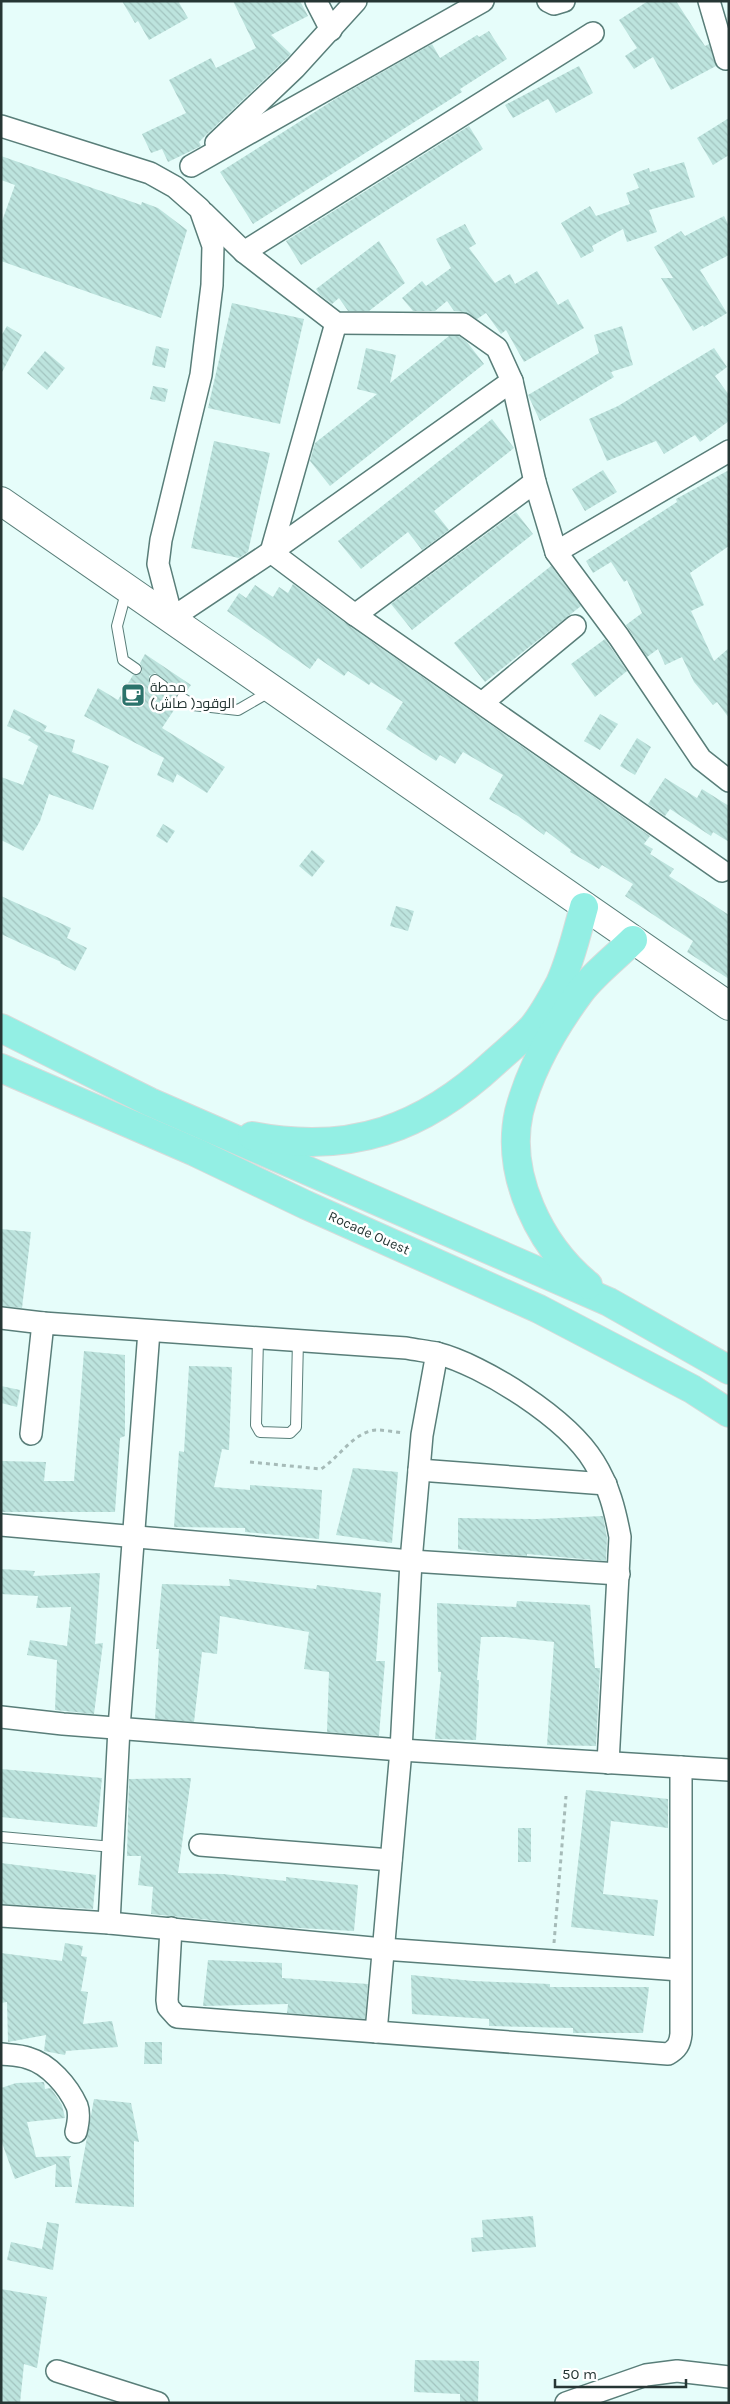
<svg xmlns="http://www.w3.org/2000/svg" width="730" height="2404" viewBox="0 0 730 2404" font-family="Karla,Cairo,sans-serif">
	<style>
		.building { fill: url(#building-back-hatch); fill-rule: evenodd }
		.lines { fill: none; stroke-linecap: round; stroke-linejoin: round }
		.service-casing { stroke: #597e79; stroke-width: 12 }
		.minor-casing { stroke: #597e79; stroke-width: 24 }
		.secondary-casing { stroke: #597e79; stroke-width: 30 }
		.trunk-casing { stroke: #d8dbda; stroke-width: 30 }
		.path { stroke: #a6bbb8; stroke-width: 3; stroke-dasharray: 4 4; stroke-linecap: butt }
		.service { stroke: #fff; stroke-width: 10 }
		.minor { stroke: #fff; stroke-width: 21 }
		.secondary { stroke: #fff; stroke-width: 28 }
		.trunk { stroke: #93efe4; stroke-width: 28 }
		.labels { text-anchor: middle; dominant-baseline: central; stroke-width: 5; stroke-linejoin: round; paint-order: stroke }
		.poi-label { font-size: 14px; fill: #263634; stroke: #fff; text-anchor: start }
		.street-label { font-size: 14px; fill: #263634; stroke: #fff }
	</style>
	<defs>
		<pattern id="building-back-hatch" width="6" height="6" patternUnits="userSpaceOnUse" patternTransform="scale(1.25)"><rect width="6" height="6" fill="#bde4de"/><path d="M-1 5l2 2M0 0l6 6M5-1l2 2" fill="none" stroke="#a2c4bf"/></pattern>
	</defs>
	<rect width="100%" height="100%" fill="#e6fdfa"/>
	<g class="building">
		<path d="M122 1H178L188 18 149 40 138 21 135 23Z"/>
		<path d="M233 1H300L308 16 271 35 291 54 286 59 207 134 199 142 201 146 168 162 162 149 151 153 142 134 186 113 169 80 211 58 216 68 256 48Z"/>
		<path d="M648 1H676L705 46 709 44 716 66 671 90 653 57 634 69 625 56 637 48 619 20Z"/>
		<path d="M489 31 507 59 460 89 462 92 253 224 220 172 337 98 432 44 440 58 477 35 479 37Z"/>
		<path d="M579 66 593 93 556 113 548 99 513 118 505 105Z"/>
		<path d="M729 118V155L713 165 697 138Z"/>
		<path d="M469 126 483 149 301 265 286 241Z"/>
		<path d="M1 156 141 205 142 202 158 208 187 230 161 318 1 261V224L15 185 1 180Z"/>
		<path d="M684 162 695 197 649 210 657 232 627 242 623 229 592 246 594 251 581 258 561 223 590 206 596 216 630 204 626 193 639 188 633 174 649 168 650 172Z"/>
		<path d="M724 216 729 226V255L700 270 727 313 704 327 703 325 693 331 661 278H673L654 247 681 231 685 236Z"/>
		<path d="M465 224 476 244 469 248 495 283 510 274 515 284 537 271 558 305 568 299 584 328 524 362 506 330 501 334 486 313 477 319 464 312 454 311 447 301 435 311H413L402 298 422 281 426 286 451 268 436 239Z"/>
		<path d="M379 241 405 283 369 311H348L339 298 332 304 320 295 316 289Z"/>
		<path d="M232 303 304 319 280 424 208 408Z"/>
		<path d="M7 326 22 335 1 374V336Z"/>
		<path d="M622 326 633 365 611 372 614 377 540 421 528 395 599 353 594 335Z"/>
		<path d="M449 336H459L467 342 484 364 330 486 310 461 315 443 377 394 357 389 366 348 396 355 390 383Z"/>
		<path d="M156 346 169 349 165 368 152 365Z"/>
		<path d="M714 348 727 367 715 376 729 395V421L700 442 695 435 664 454 656 441 607 461 589 419 618 406Z"/>
		<path d="M45 351 65 368 47 390 27 373Z"/>
		<path d="M153 386 168 389 165 402 150 399Z"/>
		<path d="M492 419 514 448 434 511 449 530 422 550 408 532 361 569 338 541Z"/>
		<path d="M214 441 270 453 248 552 239 558 191 548Z"/>
		<path d="M603 470 617 492 585 511 572 489Z"/>
		<path d="M729 470V546L690 573 704 605 691 611 714 661 729 648V718L717 702 713 705 694 682 682 657 665 665 658 649 647 657 626 625 642 613 627 580 624 582 611 562 593 573 586 561 677 502 676 499Z"/>
		<path d="M516 512 533 534 412 630 391 604Z"/>
		<path d="M551 566 581 606 485 682 454 643Z"/>
		<path d="M293 584 348 625 650 836 644 844 653 849 650 854 674 869 669 876 729 915V979L687 952 693 941 625 896 633 884 602 865 599 869 570 852 571 850 546 831 544 835 518 816 489 799 503 775 463 752 455 764 440 755 436 761 386 729 403 702 371 682 369 685 348 671 344 676 318 658 310 669 227 611 239 593 246 598 255 585 273 597 279 587 288 593Z"/>
		<path d="M605 639 627 671 595 697 571 664Z"/>
		<path d="M145 654 191 685 186 692 182 691 177 694 175 698 178 704 162 728 225 767 207 793 177 774 173 783 157 775 164 758 84 716 98 688 118 700 133 675H138L142 672V667L140 663ZM155 673 169 683 170 687 166 692H159L149 683V676Z"/>
		<path d="M14 709 47 726 44 731 75 740 72 752 109 766 93 810 49 794 40 821 23 851 1 840V777L23 785 38 746 28 740 31 737 7 726Z"/>
		<path d="M600 714 618 724 600 750 584 741Z"/>
		<path d="M637 738 651 747 635 775 620 766Z"/>
		<path d="M665 778 697 798 702 789 729 806V842L713 832 711 836 670 809 665 816 648 804Z"/>
		<path d="M163 824 175 831 167 843 156 836Z"/>
		<path d="M312 850 325 861 312 877 299 866Z"/>
		<path d="M1 896 71 928 67 938 87 948 75 971 60 963 61 962 1 934Z"/>
		<path d="M396 906 414 911 408 931 390 926Z"/>
		<path d="M1 1229 31 1232 22 1308 1 1306Z"/>
		<path d="M84 1351 125 1355V1436L120 1438 115 1512H1V1461L46 1462 44 1481H74Z"/>
		<path d="M189 1366 232 1367 229 1450 222 1449 214 1487 250 1490V1485L322 1490 319 1539 245 1532V1528L174 1527 179 1451 184 1452Z"/>
		<path d="M1 1386 20 1390 17 1407 1 1403Z"/>
		<path d="M353 1468 398 1472 392 1543 336 1535Z"/>
		<path d="M603 1516 607 1538 606 1561 527 1554V1556L496 1554 458 1549V1518L537 1519Z"/>
		<path d="M1 1569 35 1571 33 1576 100 1573 95 1644 103 1643 94 1714 55 1710 57 1660 27 1655 30 1640 67 1646 71 1607 36 1608 38 1596 1 1594Z"/>
		<path d="M229 1579 316 1589 317 1585 381 1593 376 1661H385L379 1736 327 1732 329 1672 304 1669 309 1632 220 1616 217 1654 202 1652 194 1722 155 1719 159 1649H156L162 1584 230 1586Z"/>
		<path d="M517 1601 590 1605 595 1668H600L596 1746 547 1745 554 1642 506 1637H481L477 1680H479L476 1740 435 1739 441 1672H438L437 1603 516 1607Z"/>
		<path d="M1 1769 102 1778 97 1827 1 1817Z"/>
		<path d="M191 1778 178 1873 223 1874 286 1881V1877L358 1885 354 1931 281 1927 151 1914 153 1887 138 1885 141 1856H127L129 1779Z"/>
		<path d="M586 1790 668 1799V1828L611 1821 603 1894 658 1900 654 1936 571 1927Z"/>
		<rect x="518" y="1828" width="13" height="34"/>
		<path d="M1 1863 96 1875 93 1909 1 1904Z"/>
		<path d="M65 1943 83 1946 81 1956 87 1957 81 1991 88 1992 83 2024 112 2021 118 2047 66 2051 65 2055 44 2051 46 2035 8 2042 7 2002 1 2003V1953L62 1961Z"/>
		<path d="M208 1960 282 1963V1978L368 1984 365 2019 287 2013 288 2004 203 2006Z"/>
		<path d="M411 1975 473 1981 550 1984V1987H649L643 2033H573V2028L489 2026V2019L412 2014Z"/>
		<path d="M145 2042H162V2064H144Z"/>
		<path d="M44 2082 45 2089 51 2088 62 2105 65 2118 27 2122 36 2157 71 2156 69 2159 72 2187H55L56 2164 15 2179 1 2140V2088L16 2083Z"/>
		<path d="M94 2099 131 2103 139 2142 134 2141V2207L75 2203Z"/>
		<path d="M533 2216 536 2247 472 2252 471 2238 483 2237 482 2220Z"/>
		<path d="M47 2222 59 2224 53 2270 7 2260 11 2242 42 2249Z"/>
		<path d="M1 2289 47 2297 37 2368 24 2364 20 2403H1Z"/>
		<path d="M415 2360 479 2361 478 2403H460V2394L414 2392Z"/>
	</g>
	<g class="lines">
		<g class="service-casing">
			<g id="service">
				<path d="M127 589 117 626 123 660 136 669"/>
				<path d="M155 680 163 686"/>
				<path d="M182 698 193 705 238 710 271 691"/>
				<path d="M258 1338 256 1425 260 1432 290 1433 296 1427 298 1340"/>
				<path d="M1 1837 113 1847"/>
			</g>
		</g>
		<g class="minor-casing">
			<g id="minor">
				<path d="M316 1 331 30"/>
				<path d="M548 1 554 4 564 1"/>
				<path d="M709 1 726 59"/>
				<path d="M1 126 150 173 175 187 200 209 213 246 212 285 201 375 161 540 158 564 172 618 271 552 512 381"/>
				<path d="M216 143 295 68 356 1"/>
				<path d="M191 166 483 1"/>
				<path d="M204 213 244 252 336 323 463 324 497 348 512 381 535 482 556 552 619 637 701 759 729 781"/>
				<path d="M244 252 593 33"/>
				<path d="M336 323 271 552 355 615 722 871"/>
				<path d="M556 552 729 451"/>
				<path d="M355 615 535 482"/>
				<path d="M482 703 575 626"/>
				<path d="M1 1318 43 1323"/>
				<path d="M31 1434 43 1323 406 1348C416 1350 426 1351 436 1353 484 1365 568 1419 594 1462 609 1486 615 1510 620 1537L608 1763"/>
				<path d="M419 1470 606 1484"/>
				<path d="M1 1525 411 1561 619 1574"/>
				<path d="M1 1717 63 1724 401 1750 729 1770"/>
				<path d="M200 1845 391 1860"/>
				<path d="M1 1916 109 1923 383 1949 680 1970"/>
				<path d="M109 1923 119 1728 149 1331"/>
				<path d="M171 1928 167 2000 168 2007 177 2017 668 2054C677 2049 680 2044 681 2034V1767"/>
				<path d="M376 2032 401 1750 411 1561 419 1470 422 1435 437 1353"/>
				<path d="M1 2054C10 2055 20 2055 28 2058 49 2064 68 2086 77 2106 80 2114 78 2124 76 2132"/>
				<path d="M57 2371 158 2403"/>
				<path d="M566 2403 646 2375 677 2371 729 2377"/>
			</g>
		</g>
		<g class="secondary-casing">
			<path id="secondary" d="M1 501 729 1006"/>
		</g>
		<g class="trunk-casing">
			<g id="trunk">
				<path d="M1 1028 150 1102 609 1302 729 1370"/>
				<path d="M1 1068 195 1152 306 1205 539 1309 692 1389 729 1413"/>
				<path d="M252 1136C351 1155 423 1129 495 1062 507 1051 521 1040 532 1028 542 1016 552 998 560 983 571 959 577 932 584 907"/>
				<path d="M588 1285C540 1246 505 1175 519 1112 530 1069 555 1026 581 991 595 973 617 956 633 940"/>
			</g>
		</g>
		<g class="path">
			<path d="M250 1462 321 1469C339 1458 353 1432 376 1430 385 1430 395 1432 404 1433"/>
			<path d="M554 1943 566 1796"/>
		</g>
		<use href="#service" class="service"/>
		<use href="#minor" class="minor"/>
		<use href="#secondary" class="secondary"/>
		<use href="#trunk" class="trunk"/>
	</g>
	<defs>
		<g id="cafe-square" transform="scale(1.25)"><rect x="-9" y="-9" width="18" height="18" rx="4" fill="#2b736b" stroke="#fff"/><path d="M-5.5-4.5H6V0H3Q3 3.5 0 3.5H-2.5Q-5.5 3.5-5.5 0ZM3-3.2v2h1.7v-2ZM-6 4.5H4V6H-6Z" fill="#fff"/></g>
	</defs>
	<g fill-rule="evenodd">
		<use href="#cafe-square" x="133" y="695"/>
	</g>
	<g class="labels">
		<g class="poi-label">
			<text x="150" y="687">محطة<tspan x="150" dy="16">الوقود( صاش)</tspan></text>
		</g>
		<g class="street-label">
			<text transform="translate(369 1233) rotate(24)">Rocade Ouest</text>
		</g>
	</g>
	<rect width="730" height="2404" fill="none" stroke="#263634" stroke-width="5"/>
	<path d="M555 2379v8h131v-8" fill="none" stroke="#263634" stroke-width="2.5"/>
	<text x="562" y="2379" font-size="15" fill="#263634" stroke="#ffffff" stroke-width="4" paint-order="stroke">50 m</text>
</svg>
